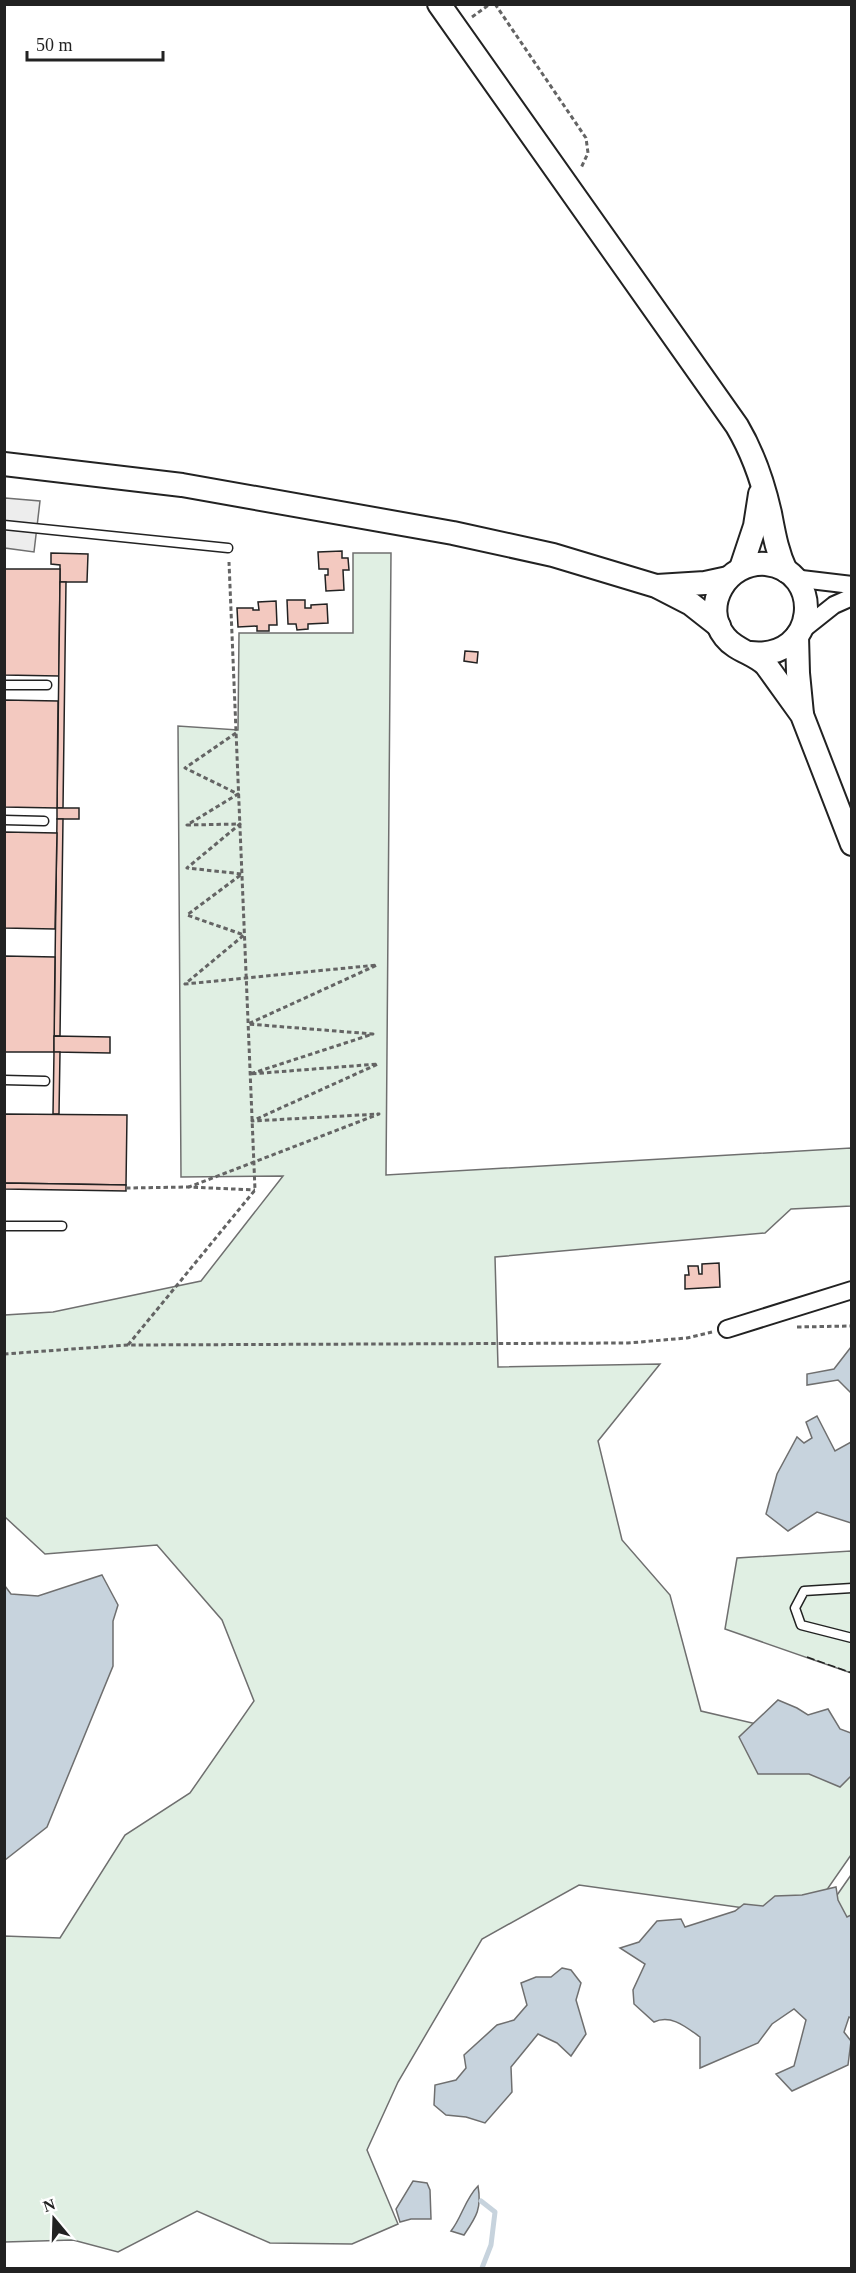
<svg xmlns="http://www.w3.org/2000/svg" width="856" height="2273" viewBox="0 0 856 2273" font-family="'Times New Roman',serif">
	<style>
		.green { fill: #e0efe3; stroke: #6f6f6f; stroke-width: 1.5 }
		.parking { fill: #ededed; stroke: #6f6f6f; stroke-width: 1.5 }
		.water { fill: #c7d3dd; stroke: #6f6f6f; stroke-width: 1.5 }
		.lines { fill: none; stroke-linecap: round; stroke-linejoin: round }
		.stream { stroke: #c7d3dd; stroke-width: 5 }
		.building { fill: #f3c9c0; stroke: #222; stroke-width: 1.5 }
		.lane-casing { stroke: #222; stroke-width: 11 }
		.street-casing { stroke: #222; stroke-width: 20 }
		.secondary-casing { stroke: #222; stroke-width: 26 }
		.path { stroke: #646464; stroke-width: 3; stroke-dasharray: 4.5 3; stroke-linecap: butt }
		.lane { stroke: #fff; stroke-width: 8 }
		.street { stroke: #fff; stroke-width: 16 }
		.secondary { stroke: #fff; stroke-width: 22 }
		.fence { stroke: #222; stroke-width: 1.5; stroke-dasharray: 8 3; stroke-linecap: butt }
	</style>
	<rect width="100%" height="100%" fill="#fff"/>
	<g class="green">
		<path d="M353 553H391L386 1175 851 1148V1206L791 1209 765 1233 495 1257 498 1367 660 1364 598 1441 622 1540 670 1595 701 1711 851 1746V1855L808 1917 579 1885 482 1939 398 2082 367 2150 398 2224 352 2244 270 2243 197 2211 118 2252 73 2240 5 2242 4 1936 60 1938 125 1835 190 1793 254 1701 222 1620 157 1545 45 1554 5 1517V1315L53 1312 201 1281 283 1176 181 1177 178 726 238 730 239 633H353Z"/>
		<path d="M851 1551V1673L725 1629 737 1558Z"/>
		<path d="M851 1875V1959L796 1954Z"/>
	</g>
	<path class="parking" d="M5 498 40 501 34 552 5 548Z"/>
	<g class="water">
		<path d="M851 1347V1393L838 1380 807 1385V1374L834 1369Z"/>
		<path d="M817 1416 835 1451 851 1442V1523L817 1512 788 1531 766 1514 777 1474 797 1437 804 1443 812 1438 806 1422Z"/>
		<path d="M102 1575 118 1605 113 1621V1666L47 1827 5 1860V1586L11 1594 38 1596Z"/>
		<path d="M778 1700 797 1708 808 1715 828 1709 840 1729 851 1733V1776L840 1787 809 1774H758L739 1737Z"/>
		<path d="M836 1887 838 1900 847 1917 851 1915V2018L849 2017 844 2032 851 2041 848 2065 792 2091 776 2074 794 2066 806 2020 794 2009 772 2024 758 2043 700 2068V2037C686 2027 671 2014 654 2022L634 2004 633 1990 645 1964 620 1948 639 1942 657 1921 681 1919 685 1927 735 1911 744 1904 763 1906 775 1896 802 1895Z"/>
		<path d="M562 1968 571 1970 581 1983 576 2000 586 2034 571 2056 557 2043 538 2034 511 2067 512 2092 485 2123 466 2117 446 2115 434 2105 435 2085 456 2080 466 2068 464 2055 497 2025 514 2020 527 2005 521 1983 536 1977H551Z"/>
		<path d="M413 2181 427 2183 430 2190 431 2219H411L400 2222 396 2209Z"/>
		<path d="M478 2186C482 2209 476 2217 464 2235L451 2231C462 2217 465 2199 478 2186Z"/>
	</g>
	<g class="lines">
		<path class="stream" d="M481 2201 495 2212 491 2245 482 2268"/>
	</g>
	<g class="building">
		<path d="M342 551V558H348L349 570H343L344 590 326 591 325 575H328V569H319L318 552Z"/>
		<path d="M51 553 88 554 87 582H60V565L51 564Z"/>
		<path d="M4 569H60L59 676 4 675Z"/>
		<path d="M60 582H66L63 808H57Z"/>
		<path d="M287 600H305V608H311V605L327 604 328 623 308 624V629L297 630 296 624H288Z"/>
		<path d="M276 601 277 625H269V631H257V626L238 627 237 608H253V610H259L258 602Z"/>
		<path d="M465 651 478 652 477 663 464 661Z"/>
		<path d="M4 700 58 701 57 808 4 807Z"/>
		<rect x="57" y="808" width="22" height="11"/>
		<path d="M57 819H63L60 1036H54Z"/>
		<path d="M4 832 57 833 55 929 4 928Z"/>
		<path d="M4 956 55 957 54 1052H4Z"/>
		<path d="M54 1036 110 1037V1053L54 1052Z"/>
		<path d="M54 1052H60L59 1114H53Z"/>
		<path d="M4 1114 127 1115 126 1185 4 1183Z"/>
		<path d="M4 1183 126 1185V1191L4 1189Z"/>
		<path d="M719 1263 720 1287 685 1289V1275H689L688 1266H698L699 1274H702V1264Z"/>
	</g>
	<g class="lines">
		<g class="lane-casing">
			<g id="lane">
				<path d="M4 525 228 548"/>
				<path d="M4 685H47"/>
				<path d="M4 820 44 821"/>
				<path d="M4 1080 45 1081"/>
				<path d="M4 1226H62"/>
				<path d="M852 1588 804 1591 795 1608 801 1625 852 1638"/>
			</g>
		</g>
		<g class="street-casing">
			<g id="street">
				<path d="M793 578 852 585"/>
				<path d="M800 632 834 605 852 597"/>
				<path d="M727 1329 852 1290"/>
			</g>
		</g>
		<g class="secondary-casing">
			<g id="secondary">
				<path d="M439 4 737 426C753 453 763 482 770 513 774 534 777 552 786 571"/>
				<path d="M4 464 182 485 453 533 553 555 656 586 691 604 719 626"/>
				<path d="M741 568 755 526 760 494"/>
				<path d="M657 586 705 583 728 578"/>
				<path d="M797 636 798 673 802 714"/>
				<path d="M750 653C819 661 824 570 766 564 727 561 700 606 725 637 736 651 754 653 766 665L802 715 852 844"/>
			</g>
		</g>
		<g class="path">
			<path d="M495 4 586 138 588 153 581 168"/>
			<path d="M472 17 490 4"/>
			<path d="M236 733 185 768 238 794 187 825 240 824 187 868 242 874 187 915 244 935 185 984 377 965 248 1024 373 1034 250 1074 378 1064 252 1121 379 1114 189 1187 255 1190"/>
			<path d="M126 1188 189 1187"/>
			<path d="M797 1327 852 1326"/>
			<path d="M128 1345 255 1190 229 562"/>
			<path d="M4 1354 128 1345 628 1343 687 1338 712 1332"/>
		</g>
		<use href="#lane" class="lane"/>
		<use href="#street" class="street"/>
		<use href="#secondary" class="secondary"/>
		<path class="fence" d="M807 1657 852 1673"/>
	</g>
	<rect width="856" height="2273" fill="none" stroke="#222222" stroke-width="12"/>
	<g transform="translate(54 2219) rotate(341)" stroke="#ffffff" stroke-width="4.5" paint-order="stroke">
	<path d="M0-4.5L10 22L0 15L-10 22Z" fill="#222222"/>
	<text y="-9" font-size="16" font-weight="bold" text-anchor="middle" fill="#222222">N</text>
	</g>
	<path d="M27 51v9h136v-9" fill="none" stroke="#222222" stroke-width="3"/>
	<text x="36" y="51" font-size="18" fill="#222222" stroke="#ffffff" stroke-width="4.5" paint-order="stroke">50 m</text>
</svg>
